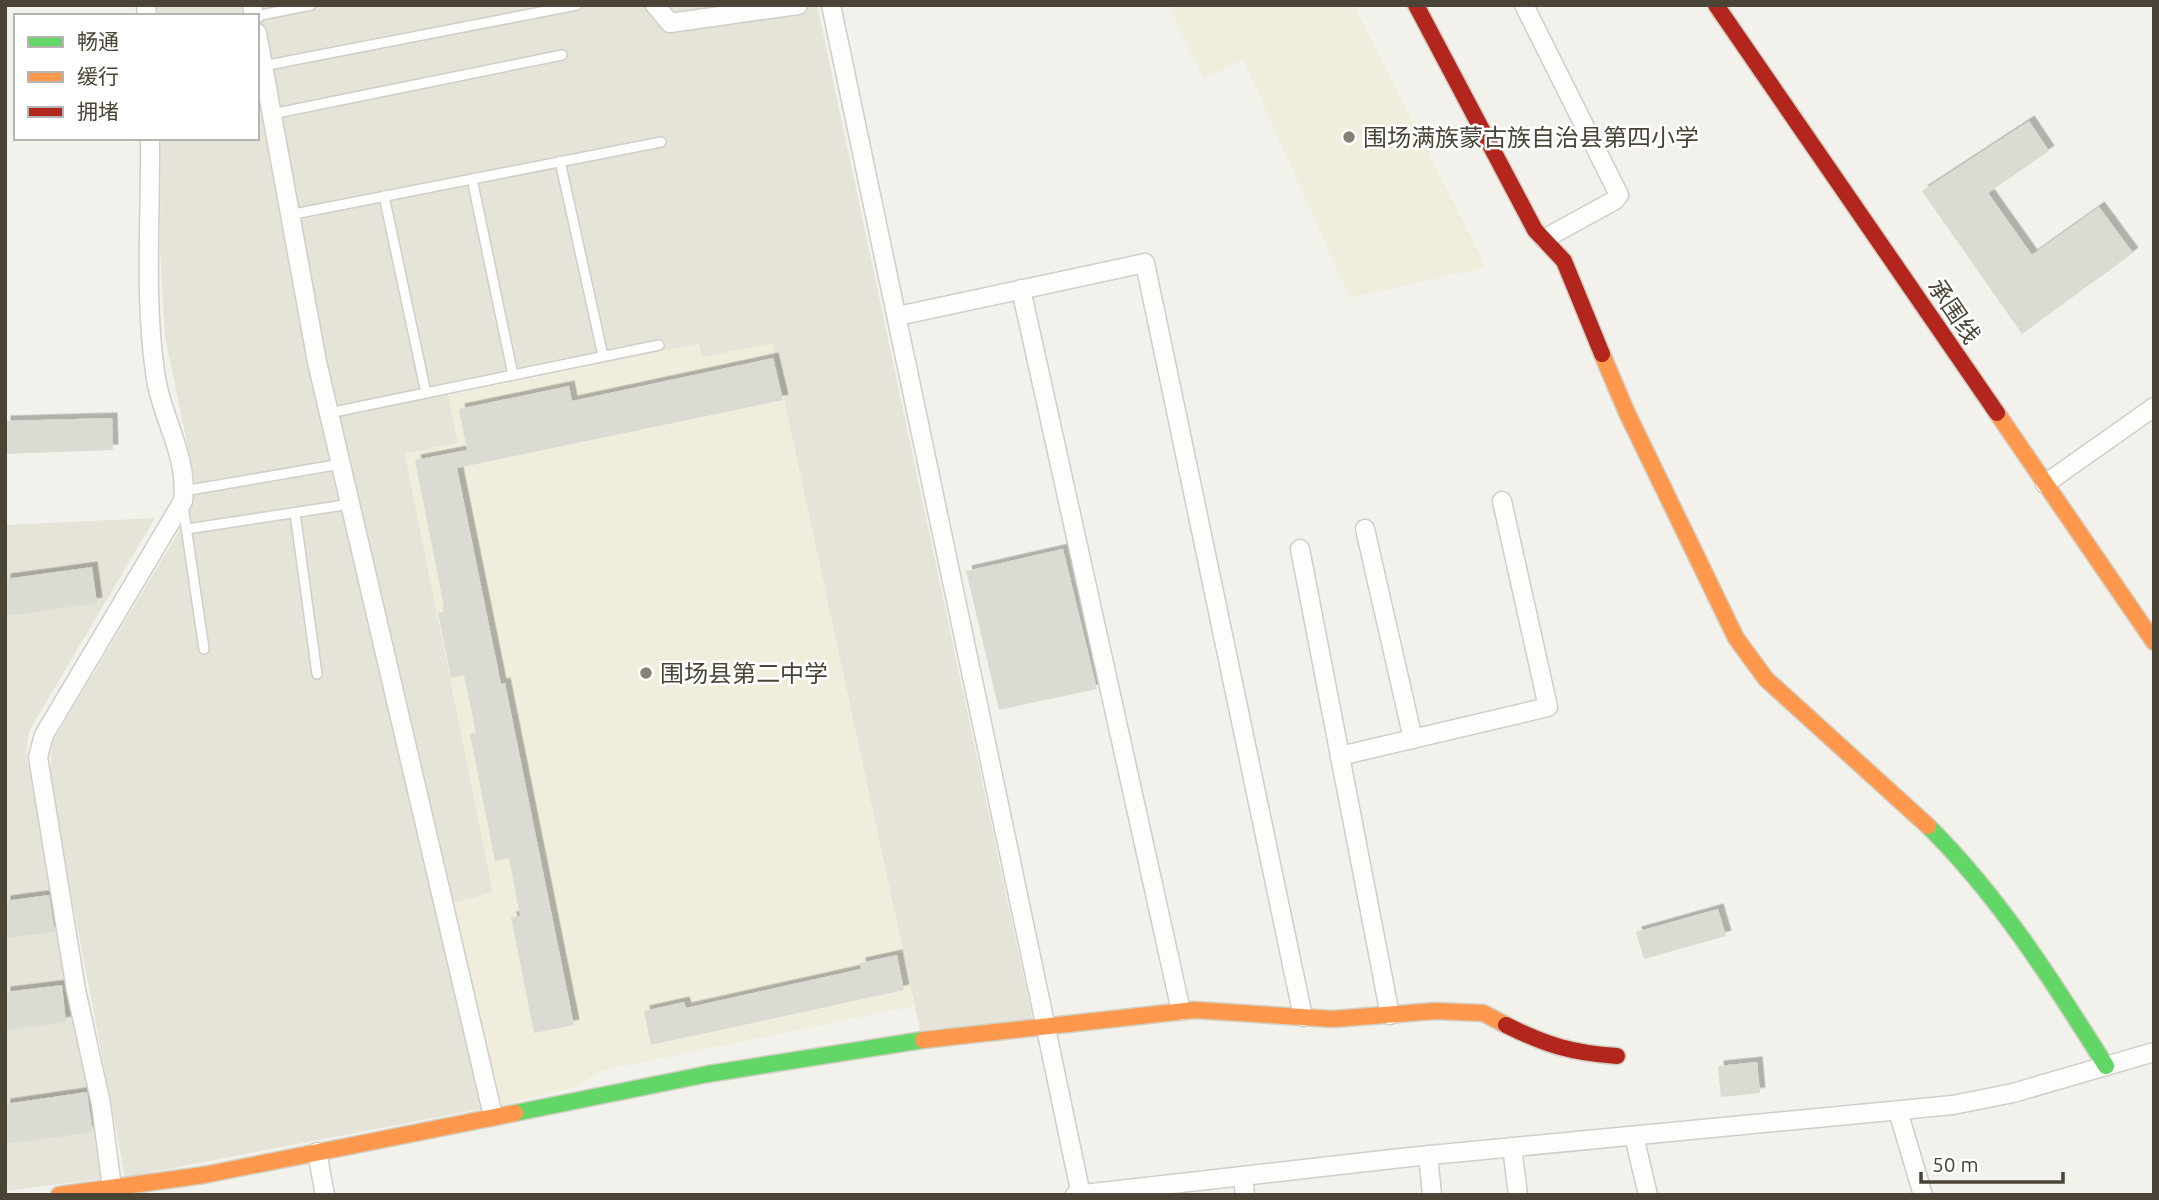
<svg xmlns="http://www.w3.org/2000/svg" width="2159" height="1200" viewBox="0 0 2159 1200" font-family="Ubuntu,'Noto Sans SC',sans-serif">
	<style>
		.residential { fill: #e6e3d8 }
		.education { fill: #f0eddd }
		.building { fill: #dbdad3; filter: url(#shadow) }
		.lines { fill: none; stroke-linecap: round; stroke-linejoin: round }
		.lane-casing { stroke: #d0cec8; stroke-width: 12 }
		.street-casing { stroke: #d0cec8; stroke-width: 21 }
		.fast-casing { stroke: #d2d0c2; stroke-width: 19 }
		.slow-casing { stroke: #d2d0c2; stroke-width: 19 }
		.jam-casing { stroke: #d2d0c2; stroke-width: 19 }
		.lane { stroke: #fdfdfc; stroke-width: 9 }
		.street { stroke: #fdfdfc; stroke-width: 18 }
		.fast { stroke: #63d668; stroke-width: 16 }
		.slow { stroke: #ff974d; stroke-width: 16 }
		.jam { stroke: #b3261e; stroke-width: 16 }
		.poi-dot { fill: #848175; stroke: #fff; stroke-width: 2.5 }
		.labels { text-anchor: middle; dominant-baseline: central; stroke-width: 5; stroke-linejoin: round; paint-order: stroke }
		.poi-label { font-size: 24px; fill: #494436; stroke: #fff; text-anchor: start }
		.street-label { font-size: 24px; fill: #494436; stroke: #fff }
	</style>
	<defs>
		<filter id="shadow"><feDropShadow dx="5.5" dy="-5.5" stdDeviation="0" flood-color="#0004"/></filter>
	</defs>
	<rect width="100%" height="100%" fill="#f2f1eb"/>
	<g class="residential">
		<path d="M156 5H817L1033 1021 920 1030 772 344 702 358 699 344 448 394 458 443 405 454 493 892 454 903 501 1105 125 1177 61 840 50 775 52 743 178 533 195 481 165 337 160 251 161 138H257V16H157Z"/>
		<path d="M155 518 29 731 26 753 107 1178 5 1191V525Z"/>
	</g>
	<g class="education">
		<path d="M1168 5H1354L1486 267 1350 298 1243 59 1204 78Z"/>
		<path d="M772 343 914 1006 604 1070 572 1088 501 1105 454 903 493 892 405 454 458 443 448 395 699 344 702 357Z"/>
	</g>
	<g class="building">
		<path d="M2029 121 2049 151 1988 193 2032 255 2099 207 2133 253 2022 334 1922 191Z"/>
		<path d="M773 358 783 400 457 468 501 684 505 683 574 1025 534 1033 511 917 520 916 509 858 495 861 470 734 476 733 464 675 451 678 438 613 445 612 415 460 467 450 459 409 569 386 572 401Z"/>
		<path d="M112 418 113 450 5 454V421Z"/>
		<path d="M1063 549 1097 689 999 710 966 571Z"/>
		<path d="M92 567 97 603 5 616V579Z"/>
		<path d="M49 895 55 932 5 938V901Z"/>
		<path d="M1718 909 1726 936 1644 959 1636 932Z"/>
		<path d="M897 955 904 990 651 1045 644 1011 684 1002 686 1008 861 969 860 963Z"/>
		<path d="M62 985 66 1022 5 1030V992Z"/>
		<path d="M1757 1062 1760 1093 1721 1097 1718 1066Z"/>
		<path d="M87 1092 93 1132 5 1144V1104Z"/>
	</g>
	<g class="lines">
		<g class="lane-casing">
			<g id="lane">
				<path d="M256 16 311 5"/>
				<path d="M263 66 577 5"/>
				<path d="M272 114 562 55"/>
				<path d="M560 161 603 356"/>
				<path d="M472 179 513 375"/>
				<path d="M384 196 426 393"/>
				<path d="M289 215 661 142"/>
				<path d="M329 413 659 345"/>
				<path d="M184 491 341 464"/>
				<path d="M183 506 204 649"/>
				<path d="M295 513 317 674"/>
				<path d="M187 529 351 504"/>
			</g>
		</g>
		<g class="street-casing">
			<g id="street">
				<path d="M146 5 147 16"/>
				<path d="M252 5 254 16"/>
				<path d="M655 5 670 23 798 5"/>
				<path d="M831 5 1081 1195"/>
				<path d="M1524 5 1619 195 1615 200 1544 239"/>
				<path d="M257 33 317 362 493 1116"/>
				<path d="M1021 289 1181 1011"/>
				<path d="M898 316 1145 263 1303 1017"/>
				<path d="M2045 484 2154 407"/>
				<path d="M1365 529 1413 739"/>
				<path d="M1300 549 1390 1015"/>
				<path d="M1340 756 1548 707 1502 501"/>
				<path d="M1898 1111 1923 1195"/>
				<path d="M1634 1136 1648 1195"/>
				<path d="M1512 1147 1518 1195"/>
				<path d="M317 1152 325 1195"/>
				<path d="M1428 1155 1432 1195"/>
				<path d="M1243 1176 1245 1195"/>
				<path d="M112 1188 101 1104 76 990 38 757 44 735 183 501C189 456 160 416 155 372 144 295 151 216 150 138"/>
				<path d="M1075 1195 1410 1157 1953 1105 2013 1093 2154 1052"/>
			</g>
		</g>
		<g class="fast-casing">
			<g id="fast">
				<path d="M1928 826C1998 895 2054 983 2106 1066"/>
				<path d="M515 1113 708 1074 923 1040"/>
			</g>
		</g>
		<g class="slow-casing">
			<g id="slow">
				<path d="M1602 354 1627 413 1736 638 1766 679 1928 826"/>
				<path d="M1997 413 2154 642"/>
				<path d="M923 1040 1194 1010 1333 1019 1435 1011 1483 1013 1506 1025"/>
				<path d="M59 1195 204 1175 515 1113"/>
			</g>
		</g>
		<g class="jam-casing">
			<g id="jam">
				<path d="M1416 5 1535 230 1564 261 1602 354"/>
				<path d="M1716 5 1997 413"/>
				<path d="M1506 1025C1546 1045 1572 1053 1617 1056"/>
			</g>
		</g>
		<use href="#lane" class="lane"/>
		<use href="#street" class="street"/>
		<use href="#fast" class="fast"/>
		<use href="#slow" class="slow"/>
		<use href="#jam" class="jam"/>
	</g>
	<g class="poi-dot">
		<circle cx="1349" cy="137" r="7"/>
		<circle cx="646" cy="673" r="7"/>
	</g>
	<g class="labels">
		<g class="poi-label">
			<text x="1363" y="137">围场满族蒙古族自治县第四小学</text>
			<text x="660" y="673">围场县第二中学</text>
		</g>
		<g class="street-label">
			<text transform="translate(1954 311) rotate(56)">承围线</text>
		</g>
	</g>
	<rect width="2159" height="1200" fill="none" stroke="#494436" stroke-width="14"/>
	<rect x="14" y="14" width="245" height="126" fill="#ffffff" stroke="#b6b4af" stroke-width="2"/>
	<rect x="28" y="37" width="35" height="10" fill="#63d668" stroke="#b6b4af" stroke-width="2"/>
	<text x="77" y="49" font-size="21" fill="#494436">畅通</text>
	<rect x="28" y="72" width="35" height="10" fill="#ff974d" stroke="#b6b4af" stroke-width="2"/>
	<text x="77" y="84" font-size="21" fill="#494436">缓行</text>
	<rect x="28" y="107" width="35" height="10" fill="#b3261e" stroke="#b6b4af" stroke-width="2"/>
	<text x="77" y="119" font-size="21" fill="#494436">拥堵</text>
	<path d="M1921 1172v10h142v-10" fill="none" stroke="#494436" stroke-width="3.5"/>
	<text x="1932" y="1172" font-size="21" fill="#494436" stroke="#ffffff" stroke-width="5" paint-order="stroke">50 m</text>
</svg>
